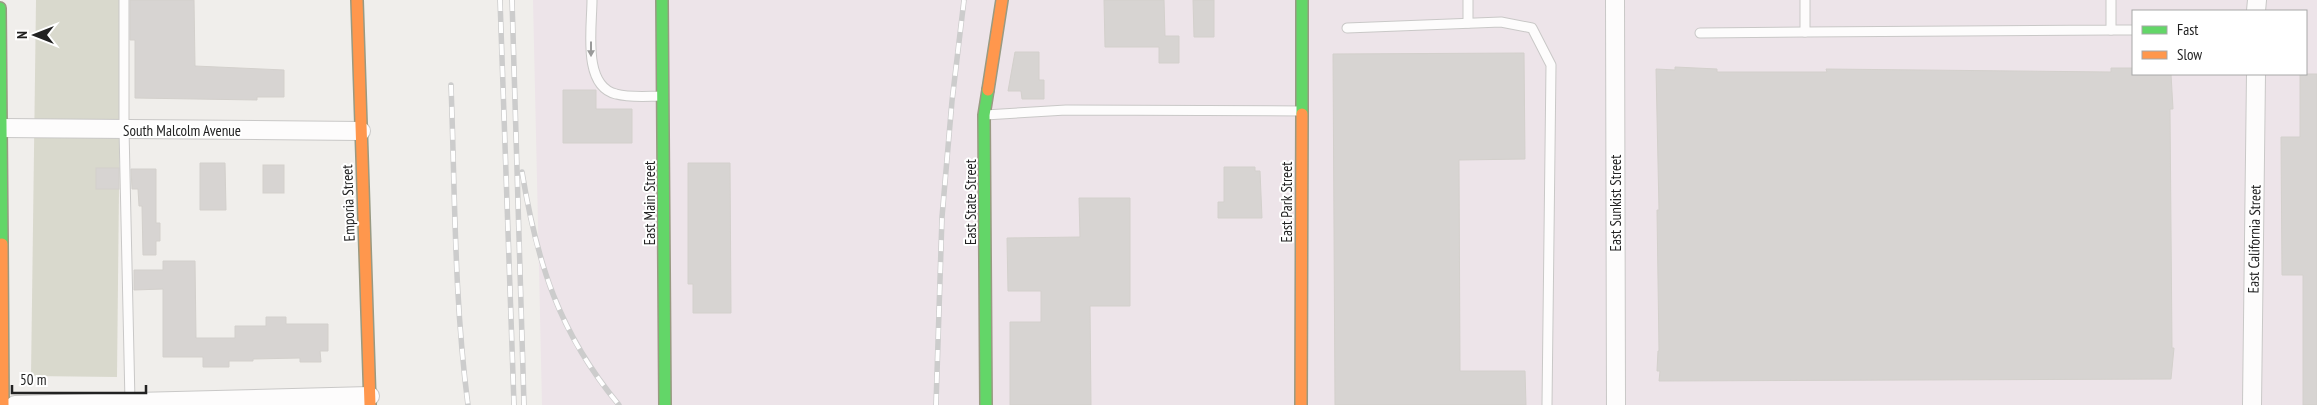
<svg xmlns="http://www.w3.org/2000/svg" width="2317" height="405" viewBox="0 0 2317 405" font-family="'PT Sans Narrow',sans-serif">
	<style>
		.industrial { fill: #ede4e9; fill-rule: evenodd }
		.construction { fill: #d9d9cd }
		.building { fill: #d7d4d2; stroke: #d3d0cc }
		.lines { fill: none; stroke-linecap: round; stroke-linejoin: round }
		.lane-casing { stroke: #c9c8c7; stroke-width: 11 }
		.street-casing { stroke: #c9c8c7; stroke-width: 20 }
		.fast-casing { stroke: #999a82; stroke-width: 14 }
		.slow-casing { stroke: #999a82; stroke-width: 14 }
		.lane { stroke: #fdfcfc; stroke-width: 9 }
		.street { stroke: #fdfcfc; stroke-width: 18 }
		.fast { stroke: #63d668; stroke-width: 11 }
		.slow { stroke: #ff974d; stroke-width: 11 }
		.rail-casing { stroke: #ccc; stroke-width: 5.5 }
		.rail { stroke: #fff; stroke-width: 4; stroke-dasharray: 11; stroke-linecap: butt }
		.oneway { fill: #9a9a9a }
		.labels { text-anchor: middle; dominant-baseline: central; stroke-width: 4; stroke-linejoin: round; paint-order: stroke }
		.street-label { font-size: 15px; fill: #222; stroke: #fff }
	</style>
	<rect width="100%" height="100%" fill="#f0eeeb"/>
	<path class="industrial" d="M533 0H2317V405H542ZM2133 11H2306V74H2133Z"/>
	<path class="construction" d="M36 0H121L117 377 31 376Z"/>
	<g class="building">
		<path d="M130 0H194L195 66 284 70V97H257V100L135 98V40H130Z"/>
		<path d="M1104 0H1164L1165 36H1179V63H1159V47H1105Z"/>
		<path d="M1193 0H1214V37H1194Z"/>
		<path d="M1015 52H1039V80H1044V99H1022L1021 91H1008Z"/>
		<path d="M1524 53 1525 159 1459 160 1460 371H1525L1526 405H1335L1333 54Z"/>
		<path d="M1675 67 1717 69V72H1827L1826 69 2111 72V68H2133V74H2171L2173 109H2170L2172 348H2174L2171 379 1659 381 1660 371H1657L1658 351H1659L1657 210H1659L1656 69 1675 70Z"/>
		<path d="M2300 74H2317V405H2303V275H2282L2281 137H2300Z"/>
		<path d="M563 90H596V109H632V143H563Z"/>
		<path d="M200 163H225L226 210H200Z"/>
		<path d="M688 163H730L731 313H693V284H688Z"/>
		<rect x="263" y="165" width="21" height="28"/>
		<path d="M1224 167H1255V171H1260L1262 218H1218V202H1224Z"/>
		<rect x="96" y="168" width="23" height="21"/>
		<path d="M131 169H156V223H160V241H156V255H143L142 206H139L138 189H132Z"/>
		<path d="M1079 198H1130V306H1090L1091 405H1010V322H1041V291H1008L1007 238 1080 237Z"/>
		<path d="M163 261H195L196 338H235V326H266V317H286V324H328V351H320L321 362H300V358L253 359V361H229V367H203V357H163V289L134 290V270H163Z"/>
	</g>
	<g class="lines">
		<g class="lane-casing">
			<g id="lane">
				<path d="M124 0V129L130 402"/>
				<path d="M592 0C592 27 582 86 616 94 631 98 648 96 663 96"/>
				<path d="M1805 0V32L2111 30V0"/>
				<path d="M1468 23V0"/>
				<path d="M1347 28 1501 22 1532 28 1551 65 1547 405"/>
				<path d="M2111 30H2133"/>
				<path d="M1700 33 1805 32"/>
				<path d="M985 115 1066 110 1302 111"/>
			</g>
		</g>
		<g class="street-casing">
			<g id="street">
				<path d="M1615 0 1616 405"/>
				<path d="M2256 11 2257 0"/>
				<path d="M2 128 361 131"/>
				<path d="M15 405 370 396"/>
				<path d="M2252 405 2256 74"/>
			</g>
		</g>
		<g class="fast-casing">
			<g id="fast">
				<path d="M662 0 665 405"/>
				<path d="M0 8 2 244"/>
				<path d="M1302 114V0"/>
				<path d="M986 405 984 115 988 90"/>
			</g>
		</g>
		<g class="slow-casing">
			<g id="slow">
				<path d="M357 0 370 405"/>
				<path d="M988 90 1002 0"/>
				<path d="M2 244 3 405"/>
				<path d="M1301 405 1302 114"/>
			</g>
		</g>
		<use href="#lane" class="lane"/>
		<use href="#street" class="street"/>
		<use href="#fast" class="fast"/>
		<use href="#slow" class="slow"/>
		<g class="rail-casing">
			<g id="rail">
				<path d="M500 0 514 405"/>
				<path d="M512 0 524 405"/>
				<path d="M451 85C455 191 454 299 468 405"/>
				<path d="M522 172C537 263 559 333 619 405"/>
				<path d="M936 405 942 217 952 101 964 0"/>
			</g>
		</g>
		<use href="#rail" class="rail"/>
	</g>
	<defs><path id="oneway-solid" d="M-6-.8H1V-3.2L6.5 0L1 3.2V.8H-6Z" transform="scale(1.25)"/></defs>
	<use class="oneway" href="#oneway-solid" transform="translate(591 49) rotate(90)"/>
	<g class="labels">
		<g class="street-label">
			<text x="182" y="130">South Malcolm Avenue</text>
			<text transform="translate(970 202) rotate(-90)">East State Street</text>
			<text transform="translate(1286 202) rotate(-90)">East Park Street</text>
			<text transform="translate(348 203) rotate(-92)">Emporia Street</text>
			<text transform="translate(649 203) rotate(-90)">East Main Street</text>
			<text transform="translate(1615 203) rotate(-90)">East Sunkist Street</text>
			<text transform="translate(2254 239) rotate(-89)">East California Street</text>
		</g>
	</g>
	<rect x="2132" y="10" width="175" height="65" fill="#ffffff" stroke="#a7a7a7"/>
	<rect x="2142" y="26" width="25" height="8" fill="#63d668" stroke="#a7a7a7"/>
	<text x="2177" y="35" font-size="15" fill="#222222">Fast</text>
	<rect x="2142" y="51" width="25" height="8" fill="#ff974d" stroke="#a7a7a7"/>
	<text x="2177" y="60" font-size="15" fill="#222222">Slow</text>
	<g transform="translate(35 35) rotate(270)" stroke="#ffffff" stroke-width="4" paint-order="stroke">
	<path d="M0-4L9 19L0 12L-9 19Z" fill="#222222"/>
	<text y="-8" font-size="14" font-weight="bold" text-anchor="middle" fill="#222222">N</text>
	</g>
	<path d="M12 385v8h134v-8" fill="none" stroke="#222222" stroke-width="2.5"/>
	<text x="20" y="385" font-size="15" fill="#222222" stroke="#ffffff" stroke-width="4" paint-order="stroke">50 m</text>
</svg>
